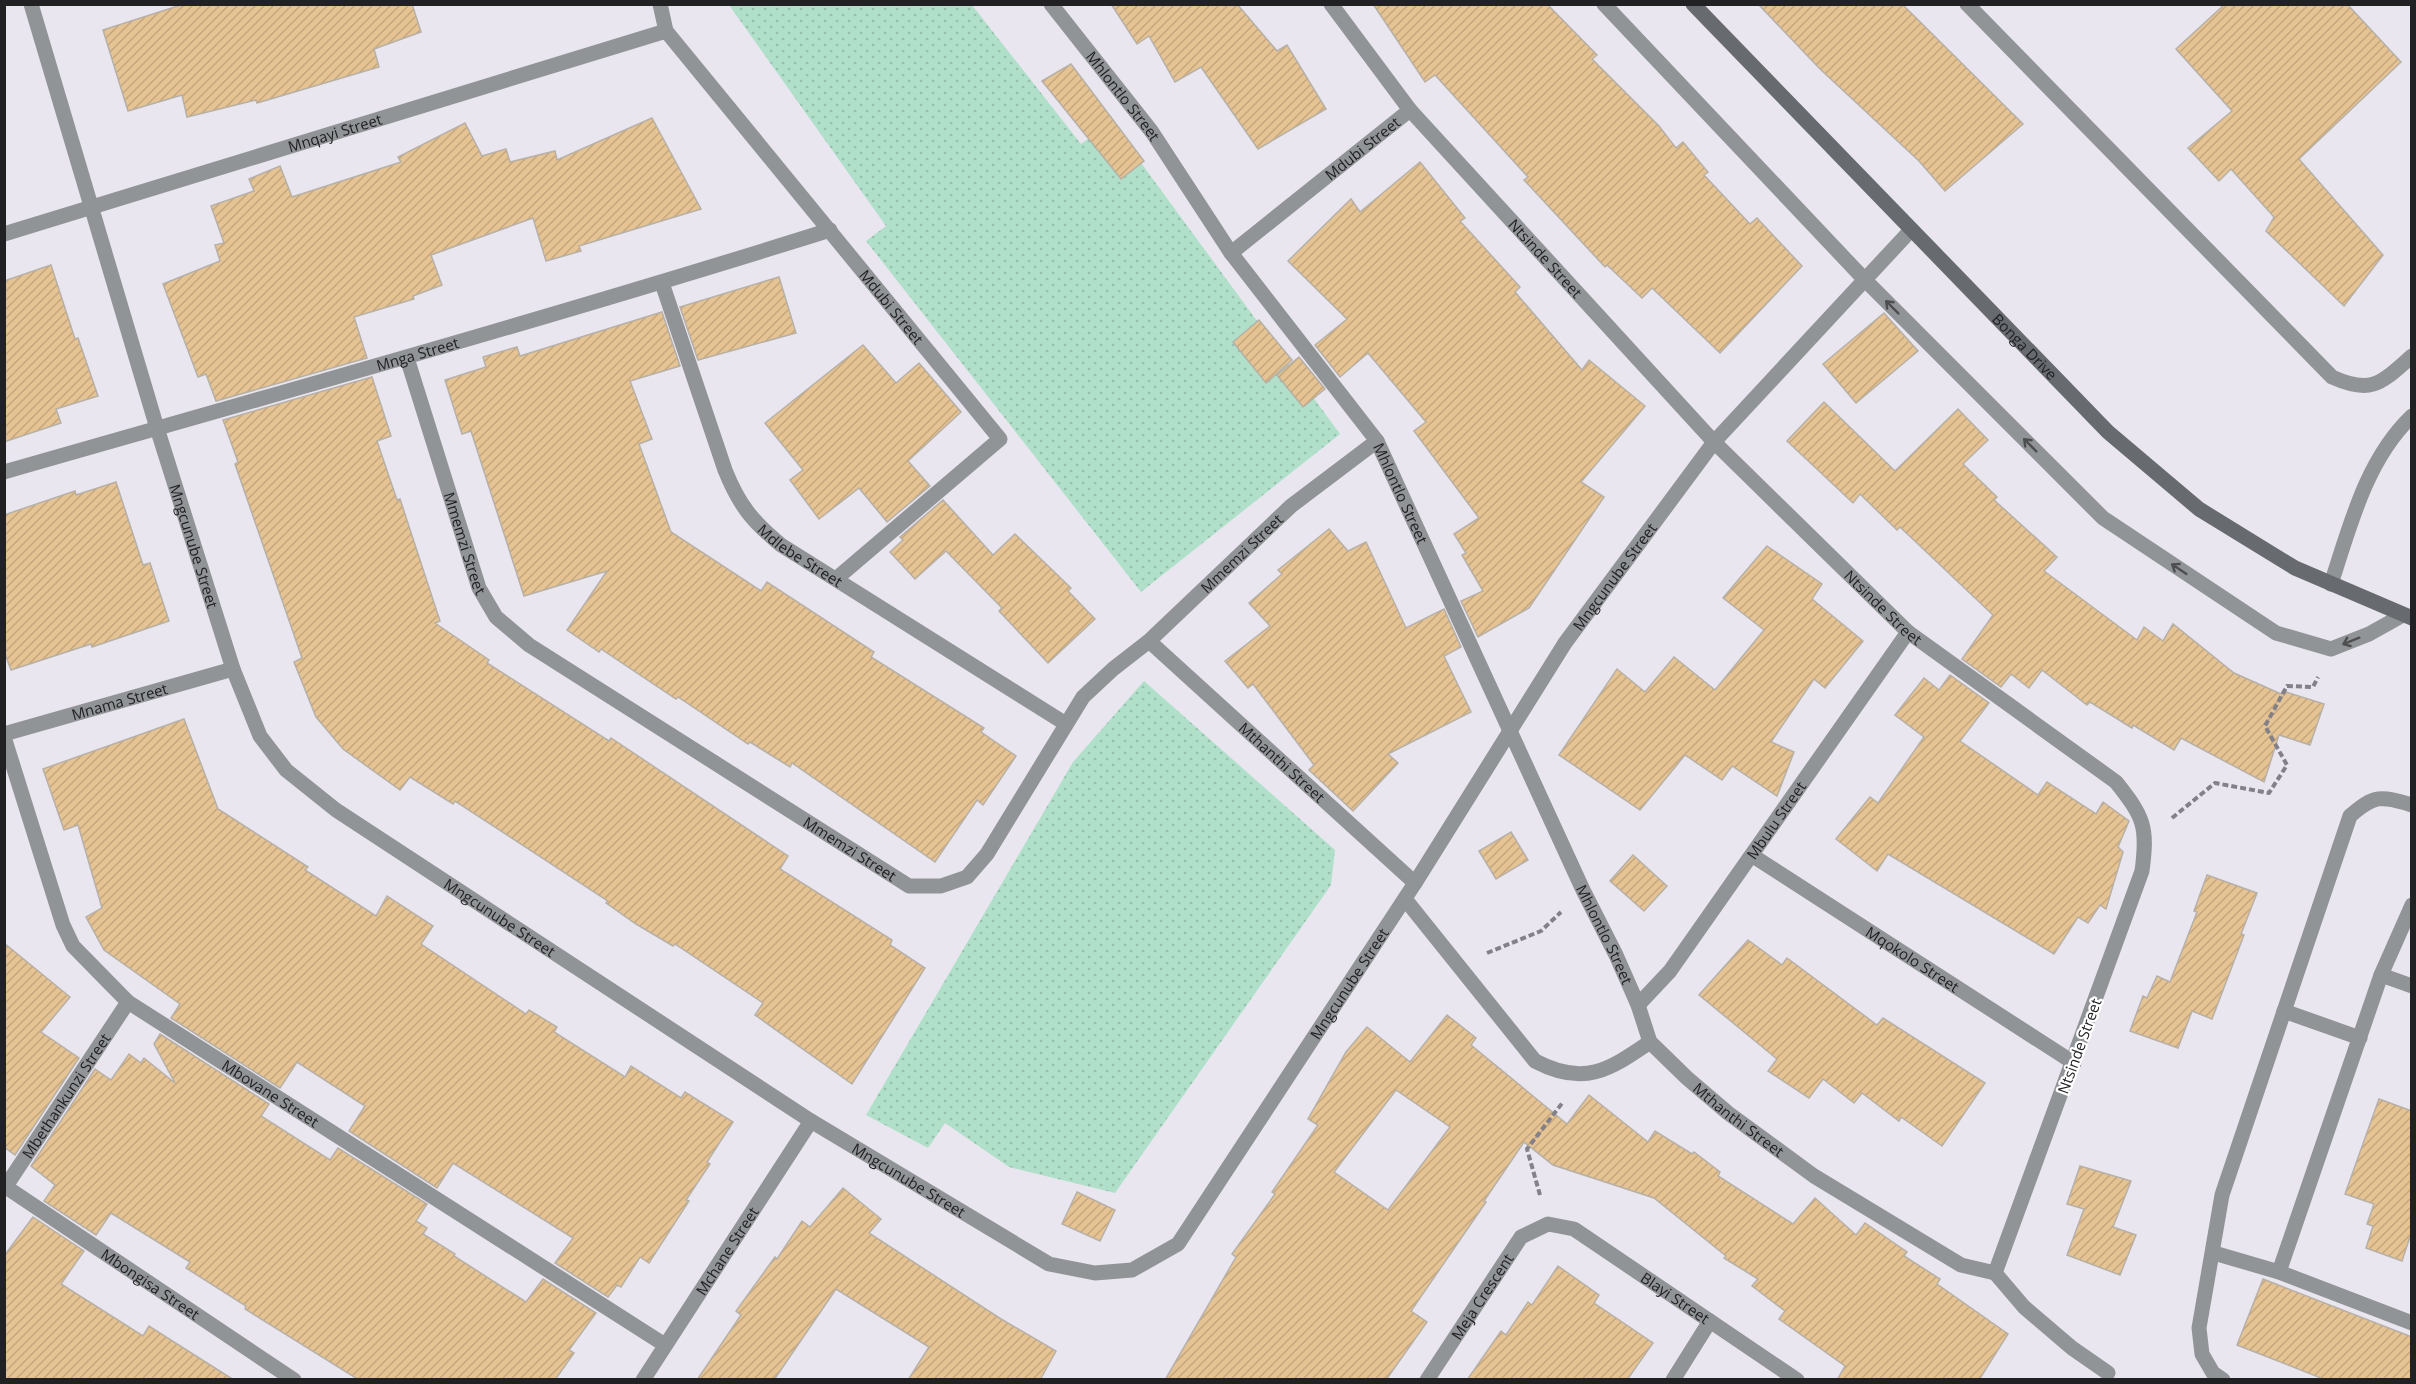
<svg xmlns="http://www.w3.org/2000/svg" width="2416" height="1384" viewBox="0 0 2416 1384" font-family="'Open Sans',sans-serif">
	<style>
		.grass { fill: url(#grass-dots) }
		.building { fill: url(#building-hatch); stroke: #b6b0a7; stroke-width: 1.5; fill-rule: evenodd }
		.lines { fill: none; stroke-linecap: round; stroke-linejoin: round }
		.path { stroke: #838187; stroke-width: 4; stroke-dasharray: 6 3; stroke-linecap: butt }
		.lane { stroke: #919497; stroke-width: 15 }
		.street { stroke: #919497; stroke-width: 15 }
		.secondary { stroke: #676b70; stroke-width: 15 }
		.oneway { stroke: #4e4e51 }
		.labels { text-anchor: middle; dominant-baseline: central; stroke-width: 4.5; stroke-linejoin: round; paint-order: stroke }
		.street-label { font-size: 15px; fill: #212023; stroke: #fff }
	</style>
	<defs>
		<pattern id="grass-dots" width="8" height="8" patternUnits="userSpaceOnUse" patternTransform="scale(1.5)"><rect width="8" height="8" fill="#b0e0c9"/><path d="M2 2h.1M6 6h.1" fill="none" stroke="#97c0ac" stroke-width="1.8" stroke-linecap="round"/></pattern>
		<pattern id="building-hatch" width="6" height="6" patternUnits="userSpaceOnUse" patternTransform="scale(1.5)"><rect width="6" height="6" fill="#e6c392"/><path d="M-1 1l2-2M0 6l6-6M5 7l2-2" fill="none" stroke="#c5a77e"/></pattern>
	</defs>
	<rect width="100%" height="100%" fill="#eae6f0"/>
	<g class="grass">
		<path d="M729 5H972L1081 144 1111 122 1340 434 1141 592 866 241 886 226Z"/>
		<path d="M1144 681 1335 850 1331 885 1115 1193 1009 1167 945 1123 928 1148 866 1115 1073 762Z"/>
	</g>
	<g class="building">
		<path d="M184 4H412L421 32 374 49 379 67 257 103 256 100 187 117 182 95 128 111 103 30Z"/>
		<path d="M1111 4H1237L1277 51 1287 45 1326 109 1258 149 1201 67 1175 82 1149 36 1137 44Z"/>
		<path d="M1373 4H1547L1597 55 1592 59 1659 126 1676 148 1683 142 1708 172 1704 175 1750 224 1757 218 1802 266 1720 353 1652 288 1642 298 1607 265 1605 267 1524 180 1528 177 1435 75 1425 82Z"/>
		<path d="M1758 4H1902L2023 124 1945 191 1919 161 1820 69Z"/>
		<path d="M2225 4H2347L2401 62 2299 159 2383 255 2344 306 2266 231 2274 217 2231 169 2219 181 2188 148 2232 111 2176 49Z"/>
		<path d="M1071 64 1144 161 1121 179 1042 81Z"/>
		<path d="M652 118 701 209 579 246 581 251 546 261 533 218 431 255 442 285 413 296 414 299 354 317 367 358 216 401 206 374 198 377 163 284 220 261 215 245 224 243 211 206 254 191 249 179 280 166 292 197 401 162 398 157 465 123 482 156 506 149 510 162 555 151 557 160Z"/>
		<path d="M1420 162 1465 218 1460 221 1520 287 1515 292 1582 370 1589 360 1645 406 1581 482 1604 497 1529 608 1478 637 1461 601 1483 591 1462 555 1466 553 1454 534 1479 518 1414 431 1426 422 1368 353 1340 377 1315 345 1347 319 1288 261 1351 199 1360 212Z"/>
		<path d="M51 265 75 339 78 338 98 396 56 409 61 423 4 442V281Z"/>
		<path d="M779 277 796 333 698 360 680 307Z"/>
		<path d="M662 312 680 366 630 381 652 439 639 444 671 532 761 591 767 582 874 652 871 657 984 728 981 732 1016 756 983 805 977 800 935 862 792 763 790 767 750 742 748 744 678 697 676 699 601 649 599 652 567 630 607 571 524 596 471 431 462 434 445 380 486 367 483 357 517 347 520 356Z"/>
		<path d="M1884 313 1918 351 1856 403 1823 364Z"/>
		<path d="M1259 320 1292 360 1266 383 1233 342Z"/>
		<path d="M863 345 896 383 919 363 961 412 908 461 930 486 887 522 859 488 819 519 790 480 803 470 765 423Z"/>
		<path d="M1299 357 1325 389 1303 407 1277 375Z"/>
		<path d="M372 377 391 436 377 441 397 500 400 499 440 621 435 623 489 660 487 663 609 741 611 738 788 856 780 869 892 940 890 945 925 968 852 1084 755 1015 763 1003 675 944 673 946 636 924 606 903 608 901 455 801 453 804 410 777 400 790 343 749 316 717 294 662 302 658 235 464 238 462 223 420Z"/>
		<path d="M1824 402 1895 471 1958 409 1988 440 1963 464 1997 497 1994 500 2057 557 2044 571 2137 640 2144 627 2163 641 2173 624 2234 673 2281 694 2283 691 2324 704 2310 745 2279 735 2264 782 2181 738 2174 750 2133 725 2132 728 2090 702 2087 705 2042 670 2029 688 2011 674 2001 687 1962 659 1993 615 1900 527 1897 530 1860 494 1853 503 1787 441Z"/>
		<path d="M116 482 143 565 150 563 169 621 92 647 91 644 11 670 4 651V515L75 491 76 495Z"/>
		<path d="M943 500 993 555 1015 534 1071 588 1068 591 1095 619 1048 663 999 611 1002 608 946 551 915 579 890 552 903 540 900 537Z"/>
		<path d="M1329 529 1348 551 1366 542 1406 628 1444 609 1461 647 1444 656 1471 712 1388 754 1398 763 1353 811 1309 770 1314 765 1253 684 1248 688 1225 661 1270 626 1249 603 1282 574 1278 570Z"/>
		<path d="M1767 546 1822 584 1812 599 1863 641 1825 688 1814 679 1771 742 1794 752 1777 796 1732 766 1722 780 1685 755 1640 810 1559 755 1617 669 1645 692 1674 657 1715 690 1764 630 1723 598Z"/>
		<path d="M1950 675 1989 703 1960 741 2038 795 2047 782 2096 814 2103 802 2129 821 2118 847 2123 852 2106 909 2100 905 2088 923 2078 917 2054 954 1888 854 1877 871 1836 839 1870 797 1878 803 1924 737 1895 715 1924 678 1939 690Z"/>
		<path d="M184 719 218 809 308 867 305 870 376 916 387 896 433 926 421 944 526 1014 529 1010 557 1027 554 1032 625 1077 631 1066 681 1098 685 1092 733 1122 707 1162 710 1164 686 1200 689 1201 649 1263 640 1257 621 1287 617 1285 608 1297 555 1263 573 1238 453 1163 437 1188 349 1131 365 1106 297 1062 280 1088 171 1018 180 1004 104 950 86 917 102 908 78 825 64 830 43 769Z"/>
		<path d="M1511 832 1528 860 1496 879 1479 851Z"/>
		<path d="M1633 855 1667 886 1644 911 1610 881Z"/>
		<path d="M2207 875 2257 893 2241 934 2244 935 2212 1019 2192 1011 2178 1048 2130 1031 2143 996 2147 998 2157 976 2170 982 2197 912 2194 911Z"/>
		<path d="M1748 940 1782 965 1787 958 1877 1025 1883 1018 1985 1083 1942 1146 1901 1117 1899 1121 1862 1093 1854 1103 1823 1079 1809 1098 1768 1071 1777 1059 1699 995Z"/>
		<path d="M4 943 70 997 41 1032 79 1058 15 1155 4 1147Z"/>
		<path d="M1447 1015 1476 1038 1471 1045 1567 1124 1589 1095 1648 1142 1655 1131 1692 1154 1694 1152 1720 1172 1718 1176 1793 1224 1815 1198 1856 1235 1865 1223 1907 1252 1904 1256 1940 1279 1937 1284 2008 1334 1979 1380H1837L1845 1366 1779 1319 1785 1311 1752 1286 1758 1279 1724 1258 1726 1256 1654 1198 1553 1165 1524 1142 1484 1201 1486 1202 1411 1311 1427 1322 1386 1380H1165L1236 1257 1232 1254 1275 1194 1272 1192 1318 1125 1308 1119 1346 1052 1367 1027 1410 1062ZM1396 1090 1450 1127 1388 1210 1334 1172Z"/>
		<path d="M160 1034 269 1104 261 1116 330 1160 338 1148 427 1204 416 1221 427 1228 423 1234 455 1254 454 1256 526 1302 543 1279 596 1313 569 1350 574 1353 555 1380H359L245 1309 246 1306 186 1268 190 1262 111 1213 96 1235 44 1201 55 1185 31 1166 95 1069 111 1080 129 1054 141 1063 144 1058 175 1083 154 1044Z"/>
		<path d="M2379 1099 2412 1111V1231L2402 1261 2366 1248 2373 1226 2367 1224 2374 1204 2345 1194Z"/>
		<path d="M2080 1166 2131 1181 2113 1227 2136 1235 2120 1275 2067 1255 2084 1209 2067 1204Z"/>
		<path d="M843 1188 881 1219 869 1233 1001 1319 1056 1351 1040 1380H908L929 1347 836 1289 774 1380H697L741 1315 736 1311 775 1257 777 1259 802 1221 810 1227Z"/>
		<path d="M1077 1192 1115 1210 1100 1241 1062 1224Z"/>
		<path d="M33 1217 84 1251 61 1284 143 1336 149 1326 234 1380H4V1256Z"/>
		<path d="M1558 1266 1599 1295 1594 1303 1653 1343 1627 1380H1467L1501 1331 1506 1335 1528 1302 1532 1305Z"/>
		<path d="M2263 1279 2412 1337V1380H2326L2237 1345Z"/>
	</g>
	<g class="lines">
		<g class="path">
			<path d="M2172 818 2215 783 2269 793 2287 765 2265 726 2287 686 2313 687 2318 677"/>
			<path d="M1487 953 1541 931 1561 912"/>
			<path d="M1540 1195 1527 1149 1563 1102"/>
		</g>
		<g class="lane">
			<path d="M1967 4 2332 377C2372 395 2381 383 2412 356"/>
			<path d="M2331 584C2350 526 2366 460 2412 416"/>
			<path d="M2381 975 2412 986"/>
			<path d="M2284 1011 2360 1038"/>
			<path d="M2214 1253 2279 1272 2412 1323"/>
			<path d="M2279 1272 2381 975 2412 905"/>
			<path d="M2223 1380 2213 1373 2202 1354 2199 1328 2222 1195 2350 816C2375 794 2381 796 2412 805"/>
		</g>
		<g class="street">
			<path id="s1" d="M31 4 157 428 233 669 260 736 286 770 336 810 811 1121 1049 1264 1095 1273 1132 1270 1178 1244 1415 883 1565 643 1714 442 1911 230"/>
			<path id="s2" d="M660 4 666 31 1000 439 837 578"/>
			<path id="s3" d="M1051 4 1152 132 1231 253 1377 441 1583 890 1616 955 1638 1005 1650 1042 1687 1078 1728 1113 1814 1176 1961 1265 1995 1273 2024 1307 2072 1348 2108 1373"/>
			<path id="s4" d="M1331 4 1410 110 1714 442 1908 632 2116 782C2144 817 2148 827 2142 871L1995 1273"/>
			<path d="M1604 4 1865 280 2103 518 2276 633 2331 649 2369 634 2403 615"/>
			<path id="s5" d="M4 234 666 31"/>
			<path id="s6" d="M1231 253 1410 110"/>
			<path id="s7" d="M662 283 725 470C739 505 752 521 781 545L1066 724"/>
			<path id="s8" d="M407 358 479 588 496 617 529 645 909 886H941L967 877 987 854 1083 697 1113 669 1149 641 1291 506 1377 441"/>
			<path id="s9" d="M4 472C280 393 556 316 830 230"/>
			<path id="s10" d="M1149 641 1415 883"/>
			<path id="s11" d="M4 734 233 669"/>
			<path id="s12" d="M4 737 63 925 73 946 128 1002 665 1345"/>
			<path id="s13" d="M1753 856 2074 1063"/>
			<path d="M1405 899 1535 1061C1584 1087 1609 1070 1650 1042"/>
			<path id="s14" d="M1638 1005 1670 971 1908 632"/>
			<path id="s15" d="M6 1187 294 1380"/>
			<path id="s16" d="M4 1189 128 1002"/>
			<path id="s17" d="M643 1380 811 1121"/>
			<path id="s18" d="M1427 1380 1521 1237 1548 1224 1574 1229 1797 1380"/>
			<path d="M1673 1380 1710 1321"/>
		</g>
		<path class="secondary" id="s19" d="M1693 4 2108 432 2199 509 2295 568 2412 618"/>
	</g>
	<defs><path id="oneway-shaft" d="M-6 0H5M1.5-3L5.5 0L1.5 3" fill="none" stroke-width="1.6" stroke-linecap="round" stroke-linejoin="round" transform="scale(1.5)"/></defs>
	<g class="oneway">
		<use href="#oneway-shaft" transform="translate(1892 307) rotate(-135)"/>
		<use href="#oneway-shaft" transform="translate(2030 445) rotate(-135)"/>
		<use href="#oneway-shaft" transform="translate(2179 569) rotate(-146)"/>
		<use href="#oneway-shaft" transform="translate(2351 641) rotate(158)"/>
	</g>
	<g class="labels">
		<g class="street-label">
			<text stroke="none"><textPath href="#s3" startOffset="117">Mhlontlo Street</textPath></text>
			<text stroke="none"><textPath href="#s5" startOffset="346">Mnqayi Street</textPath></text>
			<text stroke="none"><textPath href="#s6" startOffset="168">Mdubi Street</textPath></text>
			<text stroke="none"><textPath href="#s4" startOffset="333">Ntsinde Street</textPath></text>
			<text stroke="none"><textPath href="#s2" startOffset="384">Mdubi Street</textPath></text>
			<text stroke="none"><textPath href="#s19" startOffset="477">Bonga Drive</textPath></text>
			<text stroke="none"><textPath href="#s9" startOffset="430">Mnga Street</textPath></text>
			<text stroke="none"><textPath href="#s3" startOffset="603">Mhlontlo Street</textPath></text>
			<text stroke="none"><textPath href="#s8" startOffset="194">Mmemzi Street</textPath></text>
			<text stroke="none"><textPath href="#s1" startOffset="566">Mngcunube Street</textPath></text>
			<text stroke="none"><textPath href="#s8" startOffset="1256">Mmemzi Street</textPath></text>
			<text stroke="none"><textPath href="#s7" startOffset="314">Mdlebe Street</textPath></text>
			<text stroke="none"><textPath href="#s1" startOffset="2654">Mngcunube Street</textPath></text>
			<text stroke="none"><textPath href="#s4" startOffset="819">Ntsinde Street</textPath></text>
			<text stroke="none"><textPath href="#s11" startOffset="120">Mnama Street</textPath></text>
			<text stroke="none"><textPath href="#s10" startOffset="180">Mthanthi Street</textPath></text>
			<text stroke="none"><textPath href="#s14" startOffset="231">Mbulu Street</textPath></text>
			<text stroke="none"><textPath href="#s8" startOffset="698">Mmemzi Street</textPath></text>
			<text stroke="none"><textPath href="#s1" startOffset="1070">Mngcunube Street</textPath></text>
			<text stroke="none"><textPath href="#s3" startOffset="1089">Mhlontlo Street</textPath></text>
			<text stroke="none"><textPath href="#s13" startOffset="190">Mqokolo Street</textPath></text>
			<text stroke="none"><textPath href="#s1" startOffset="2168">Mngcunube Street</textPath></text>
			<text transform="translate(2079 1046) rotate(-70)">Ntsinde Street</text>
			<text stroke="none"><textPath href="#s12" startOffset="468">Mbovane Street</textPath></text>
			<text stroke="none"><textPath href="#s16" startOffset="112">Mbethankunzi Street</textPath></text>
			<text stroke="none"><textPath href="#s3" startOffset="1324">Mthanthi Street</textPath></text>
			<text stroke="none"><textPath href="#s1" startOffset="1556">Mngcunube Street</textPath></text>
			<text stroke="none"><textPath href="#s17" startOffset="154">Mchane Street</textPath></text>
			<text stroke="none"><textPath href="#s15" startOffset="174">Mbongisa Street</textPath></text>
			<text stroke="none"><textPath href="#s18" startOffset="100">Meja Crescent</textPath></text>
			<text stroke="none"><textPath href="#s18" startOffset="350">Blayi Street</textPath></text>
		</g>
	</g>
	<rect width="2416" height="1384" fill="none" stroke="#212023" stroke-width="12"/>
</svg>
